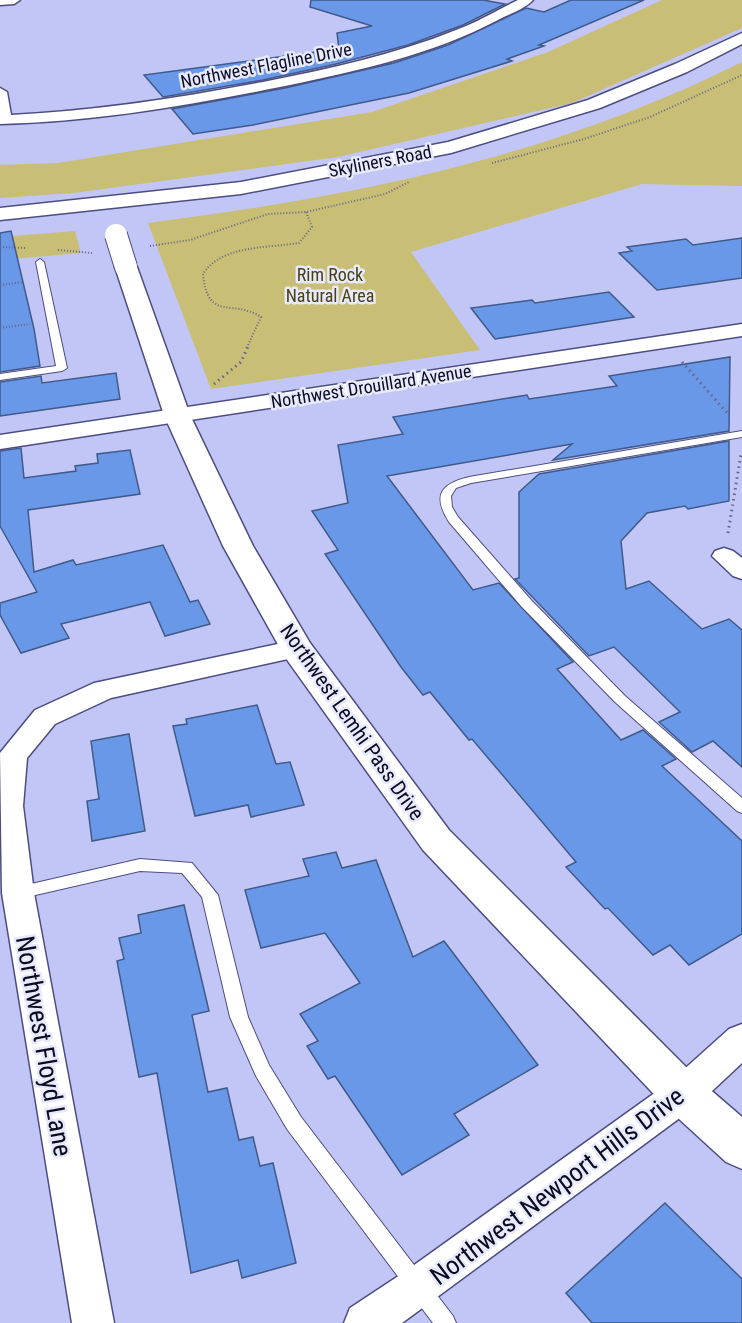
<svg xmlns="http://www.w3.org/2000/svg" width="742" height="1323" viewBox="0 0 742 1323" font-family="'Roboto Condensed',sans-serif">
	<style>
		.green { fill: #c9be76 }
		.building { fill: #6a98e8; stroke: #405a89; stroke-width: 1.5 }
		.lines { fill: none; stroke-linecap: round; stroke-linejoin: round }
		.lane-casing { stroke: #4c4d80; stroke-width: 2 }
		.street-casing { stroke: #4c4d80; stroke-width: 3 }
		.secondary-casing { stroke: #4c4d80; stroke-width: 3 }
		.path-far1 { stroke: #656789; stroke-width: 2; stroke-dasharray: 1 2; stroke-linecap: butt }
		.path { stroke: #656789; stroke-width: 3; stroke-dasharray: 1.5 4; stroke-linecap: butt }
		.lane { fill: #fff; fill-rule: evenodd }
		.street { fill: #fff; fill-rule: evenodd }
		.secondary { fill: #fff; fill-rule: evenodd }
		.secondary-bridge-casing { stroke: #4c4d80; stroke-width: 24; stroke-linecap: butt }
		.secondary-bridge { stroke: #fff; stroke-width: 22 }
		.labels { text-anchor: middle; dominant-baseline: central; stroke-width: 5; stroke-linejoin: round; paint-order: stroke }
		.far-street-label { font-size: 18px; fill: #0b0b1f; stroke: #e7e9fc }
		.far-park-label { font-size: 18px; fill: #484114; stroke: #e7e9fc }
		.street-label { font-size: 21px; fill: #0b0b1f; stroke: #e7e9fc }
		.near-street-label { font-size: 26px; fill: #0b0b1f; stroke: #e7e9fc }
	</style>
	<rect width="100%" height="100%" fill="#c2c6f6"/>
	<g class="green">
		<path d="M662 0H742V28L572 103 338 157 74 193 0 198V165L58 163 372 112 548 52Z"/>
		<path d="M742 62V186L642 184 411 252 480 350 211 389 148 223C357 196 552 157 742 62Z"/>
		<path d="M75 231 81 253 0 260V237Z"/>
	</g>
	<g class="building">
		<path d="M311 0H483L505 4 463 25 408 45 336 64 263 80 163 97 144 75 339 49 337 33 372 26 310 7Z"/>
		<path d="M571 0H644L539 45 544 46 507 59 512 61 409 93 253 125 193 134 172 109 285 88 394 63 448 45 526 8 544 12Z"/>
		<path d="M11 231 34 329 40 366 0 372V233Z"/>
		<path d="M742 238V278L657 290 619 253 632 251 627 247 686 239 693 245Z"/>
		<path d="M609 292 634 317 495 339 471 308 532 300 535 303Z"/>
		<path d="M730 357 729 431 553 460 572 444 387 476 473 590 499 583 573 662 557 669 621 740 643 730 676 759 662 766 742 841V934L689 965 670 945 653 955 608 908 605 909 566 867 576 862 472 739 469 740 430 692 423 695 401 667 325 554 338 550 312 511 348 503 338 445 403 434 393 417 527 395 529 399 617 386 609 376Z"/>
		<path d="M116 373 120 399 0 416V382L41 376 42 383Z"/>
		<path d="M729 441V501L688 509 685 506 647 513 621 541 626 589 649 581 702 629 729 619 742 630V767L713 741 692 752 659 722 680 712 614 647 589 656 515 579 519 578V492L539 474Z"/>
		<path d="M21 448 24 478 76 471 75 466 98 463 97 454 130 450 140 494 28 510 34 572 73 560 76 565 163 545 190 602 198 600 210 624 165 636 150 602 61 624 69 638 21 653 0 615V603L37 592 0 526V451Z"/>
		<path d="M257 705 276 764 290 762 304 805 251 817 248 805 195 816 173 726 187 724 186 719Z"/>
		<path d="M129 734 145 831 92 841 87 801 99 799 91 741Z"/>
		<path d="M336 852 342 868 376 860 413 957 444 941 538 1065 454 1114 469 1135 402 1175 335 1076 328 1079 307 1046 318 1041 300 1014 360 983 325 933 261 948 245 890 309 876 303 859Z"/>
		<path d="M184 905 209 1011 192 1015 208 1092 227 1088 239 1140 253 1137 260 1166 273 1163 296 1263 242 1278 238 1260 191 1273 157 1073 139 1077 117 961 124 959 119 938 141 933 138 915Z"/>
		<path d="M665 1203 742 1279V1323H592L566 1293Z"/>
	</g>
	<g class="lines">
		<g class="lane-casing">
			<g id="lane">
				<path d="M40 259 44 262 67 368 62 371 0 380V374L56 366 36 262Z"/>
				<path d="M742 431V437L471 483 456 488 451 496 452 507 458 517 531 600 625 696 742 798V813L737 811 615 702 521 606 449 522C432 495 441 484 469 477Z"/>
				<path d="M140 859 192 863 218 895 248 1017 269 1065 301 1117 453 1316 456 1323H433L287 1129 256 1076 230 1017 202 897 182 873 140 871 18 899 12 898 10 893 12 888 18 887Z"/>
			</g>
		</g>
		<g class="street-casing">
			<g id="street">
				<path d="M0 0H20L14 4 0 5Z"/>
				<path d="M518 0H533C525 9 509 14 498 20 432 55 357 71 285 86 191 105 95 122 0 124V88L7 92 11 115C95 111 180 98 263 82 328 69 394 55 456 30 478 22 497 10 518 0Z"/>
				<path d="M742 324V336L0 449V435Z"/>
				<path d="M724 548 733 551 742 558V579L733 576 712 556 715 551Z"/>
				<path d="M297 640 306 643 310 649 306 655 111 698 55 724 27 758 23 806 34 893 114 1323H72L2 893 0 753 35 710 94 683Z"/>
				<path d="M742 1024V1063L696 1106 402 1323H344L350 1308 403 1273 670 1082 729 1029Z"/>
			</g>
		</g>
		<g class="secondary-casing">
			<g id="secondary">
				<path d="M742 33V44L687 72 600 108 451 153 241 194 0 220V208L241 182 448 142 588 100 675 64Z"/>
				<path d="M126 260 134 262 137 267 190 415 253 546 310 643 449 830 699 1080 742 1117V1169L726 1162 667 1108 423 850 285 657 223 546 164 415 115 267 118 262Z"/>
			</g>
		</g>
		<g class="path-far1">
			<path d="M492 163 584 139 650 117 742 75"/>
			<path d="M150 246 190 240 268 214 306 212 385 194 409 182"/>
			<path d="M0 247 26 248"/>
			<path d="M58 250 92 253"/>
			<path d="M0 285 23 282"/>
			<path d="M0 328 30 324"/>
			<path d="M248 345 261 317C232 298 208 323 203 274 221 245 268 248 299 243L312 227 306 212"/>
		</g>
		<g class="path">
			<path d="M682 362 729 415"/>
			<path d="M214 384 241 362 249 344"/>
			<path d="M728 533 741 454"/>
		</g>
		<use href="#lane" class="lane"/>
		<use href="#street" class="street"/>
		<use href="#secondary" class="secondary"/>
		<g class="secondary-bridge-casing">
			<path id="secondary-bridge" d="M116 235 126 267"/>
		</g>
		<use href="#secondary-bridge" class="secondary-bridge"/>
	</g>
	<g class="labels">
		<g class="far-street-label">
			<text transform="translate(266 65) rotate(-11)">Northwest Flagline Drive</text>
			<text transform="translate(380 161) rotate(-11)">Skyliners Road</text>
			<text transform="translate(371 386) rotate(-9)">Northwest Drouillard Avenue</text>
		</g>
		<g class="far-park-label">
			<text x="330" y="274">Rim Rock<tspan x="330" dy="21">Natural Area</tspan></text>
		</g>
		<g class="street-label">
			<text transform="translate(352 722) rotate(55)">Northwest Lemhi Pass Drive</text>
		</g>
		<g class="near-street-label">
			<text transform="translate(44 1046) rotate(80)">Northwest Floyd Lane</text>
			<text transform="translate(557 1186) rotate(-37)">Northwest Newport Hills Drive</text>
		</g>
	</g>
</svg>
